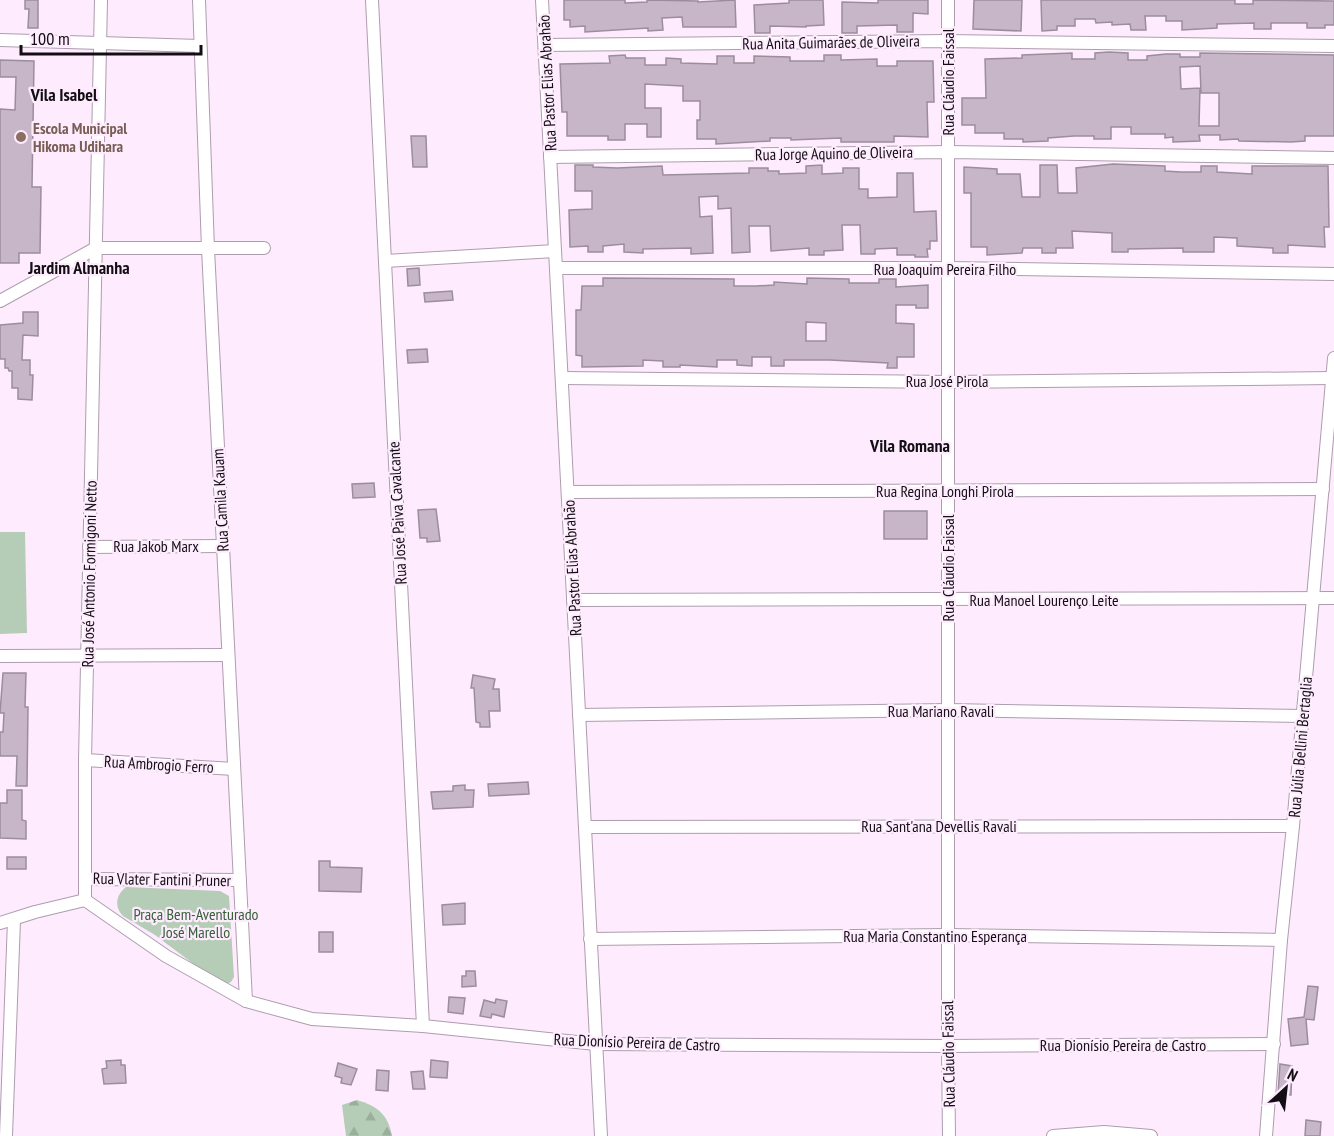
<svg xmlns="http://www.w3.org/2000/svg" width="1334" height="1136" viewBox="0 0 1334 1136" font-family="'PT Sans Narrow',sans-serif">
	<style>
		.forest { fill: url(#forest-firs) }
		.park { fill: #b5ccb6 }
		.building { fill: #c7b6c8; stroke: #9c8d9d; stroke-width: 1.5; fill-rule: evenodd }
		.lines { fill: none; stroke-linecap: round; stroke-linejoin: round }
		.minor-casing { stroke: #ad9dae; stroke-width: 14 }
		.minor { stroke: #fff; stroke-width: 12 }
		.education-dot { fill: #8d6e63; stroke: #feecfe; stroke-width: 2 }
		.labels { text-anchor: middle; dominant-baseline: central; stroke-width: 4.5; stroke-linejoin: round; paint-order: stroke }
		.street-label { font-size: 16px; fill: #130e14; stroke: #feecfe }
		.education-label { font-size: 16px; font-weight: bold; fill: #785e54; stroke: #feecfe; text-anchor: start }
		.park-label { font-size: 16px; fill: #356038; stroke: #feecfe }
		.neighbourhood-label { font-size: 18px; font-weight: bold; fill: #130e14; stroke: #feecfe }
	</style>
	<defs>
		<pattern id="forest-firs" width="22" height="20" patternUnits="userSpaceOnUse" patternTransform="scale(1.5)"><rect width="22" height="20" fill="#b5ccb6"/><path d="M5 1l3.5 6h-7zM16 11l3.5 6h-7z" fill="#9bae9c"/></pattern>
	</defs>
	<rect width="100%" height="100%" fill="#feecfe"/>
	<path class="forest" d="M357 1100C377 1106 388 1114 392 1136H346L342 1105Z"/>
	<g class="park">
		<path d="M0 532H25L27 633 0 634Z"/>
		<path d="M126 887 220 891 229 896 234 977 231 982 226 984 215 980 155 935 123 916C114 906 116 895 126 887Z"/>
	</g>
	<g class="building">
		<path d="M25 0H38V28H28L29 9H25Z"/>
		<path d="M564 0H625V3L647 2V0L698 1V2L735 0 736 27H683L682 17 662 18 663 30 648 31V28L585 32V26L570 27V20H564Z"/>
		<path d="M789 0H823L824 25 806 26V27L770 26V33H755L754 5 789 3Z"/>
		<path d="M878 0H928V14L913 13V32H897V25L857 26V33H842V2L878 3Z"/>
		<path d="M974 0H1022L1021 31 973 29Z"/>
		<path d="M1041 0H1235V4H1253V0L1334 1V25H1325V28H1307V23H1271V29H1254V23L1217 24V28L1182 30V21H1166V16H1145L1146 30H1131L1130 24 1112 25V22L1096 23 1095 19H1075V26H1057V30L1042 31Z"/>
		<path d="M1109 52 1128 53V60H1147V56L1166 54H1180V57H1200V53L1334 55V136H1305V141L1291 142 1239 141 1238 139 1220 140V135H1199L1200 141 1173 142V137L1165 138V134H1131V127H1111V139H1094V136H1074L1048 138V141L1023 142V139H1004V133H975V125H962V98H986L985 59 1022 58V55L1072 53V59H1095V53ZM1200 66 1201 93H1219V126H1199L1200 88 1181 89 1180 67Z"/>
		<path d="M625 55 626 58H645V65H666V58L681 59V63L717 64V56H734V63H754V56L790 57V61H824V55H841V60L877 59V66H897V61H933L934 102H927L928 137 894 136V142H841V138L791 140V138H770V141L716 144V139H697V120H700V101H683V86L645 84V108H661V137H647V124H625V140H608V136H567V112H562L560 64 610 63 609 56Z"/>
		<path d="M0 60 34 61 32 187H41L40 253H19V263H0V109L15 110 16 77H0Z"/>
		<path d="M411 136H426L427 167H413Z"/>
		<path d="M1113 164 1165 166V171L1181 172H1201V166H1217V172L1252 174V166H1328L1329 227H1324L1325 247 1288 245V253H1273V248L1237 246V238L1214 237V252H1183V248L1128 249V252H1112V233L1072 231 1073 248H1056V253H1042V248H1023L1022 253 987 255V247H971V193H964V167L997 169V174H1020L1022 197H1040V165H1057L1058 193H1077L1076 168Z"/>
		<path d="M575 165H593V167L617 168 662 166 663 175 749 173V168H768V171H779V174L806 173V166L822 165V174L843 173V168H859V189H868V198L897 197V173H913L914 212 936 211 937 241H930V249H927L928 257H915V255H897V248L875 249V254H861L860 225H842L843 250 824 251V255H809V248L771 251 770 226H749L750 252 732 253 731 208 718 209V196L699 197 700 217 712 216 713 253 691 254V248L643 249V253L624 252V244L603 246V252H588V246L570 247 569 210 592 209V191H575Z"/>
		<path d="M419 268 420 285 408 286 407 269Z"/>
		<path d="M603 278 734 279V286H756L774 285V282L807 284V278L849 279V283H879V279H896V287L928 285V308H916V305H896V323L914 324V357H897V368H887L888 363 830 360H784V366H771V357H752V366L737 365V360H717V367L680 365V367H663V361L643 360V366L582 367V356L576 355V310H581L582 286H603ZM806 322 826 323V341H806Z"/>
		<path d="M452 291 453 300 425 302 424 293Z"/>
		<path d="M23 312H38V336L23 335 22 360H30V375H33L32 400 18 399V388H12V371H9L8 368H5V359H0V325L23 323Z"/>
		<path d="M427 349 428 362 408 363 407 350Z"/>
		<path d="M374 483 375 497 353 498 352 484Z"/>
		<path d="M436 509 440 541 427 542V538H420L418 510Z"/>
		<rect x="884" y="511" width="43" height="28"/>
		<path d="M3 673H26L25 707H28L27 786H16L17 756H0V732H3L4 713H0Z"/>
		<path d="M473 675 495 679 493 689H499L500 711H489L490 727H480V723L476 722 474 688H471Z"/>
		<path d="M528 782 529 794 489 796 488 784Z"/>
		<path d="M465 785V790H474L473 807 433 809 431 792 453 791V786Z"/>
		<path d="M7 790H22V820L26 821V839L0 838V803H7Z"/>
		<rect x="7" y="857" width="19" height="12"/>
		<path d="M319 861H330V867L362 868 361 892 319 891Z"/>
		<path d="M465 903V924L443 925 442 905Z"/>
		<rect x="319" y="932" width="14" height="20"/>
		<path d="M466 971H475L476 986 462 987V976H466Z"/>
		<path d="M1308 986 1318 987 1314 1020 1306 1019 1308 1044 1291 1046 1288 1019 1304 1017Z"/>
		<path d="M449 997 465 998 463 1014 448 1012Z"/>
		<path d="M496 999 507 1001 504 1017 492 1014 491 1018 480 1016 484 1000 495 1003Z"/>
		<path d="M121 1060V1065H125L126 1083 104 1084 102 1069 107 1068 106 1061Z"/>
		<path d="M431 1060 448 1062 447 1078 430 1077Z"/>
		<path d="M338 1063 357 1069 351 1085 341 1083 342 1078 335 1076Z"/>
		<path d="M1280 1064 1292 1066 1291 1095 1278 1094Z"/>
		<path d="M377 1070 389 1071 388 1091 376 1090Z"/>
		<path d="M423 1071 425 1089H413L411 1072Z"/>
		<path d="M1306 1120 1321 1122 1320 1136H1305Z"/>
	</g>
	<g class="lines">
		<g class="minor-casing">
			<g id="minor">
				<path d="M199 0 208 249 246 1001"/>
				<path d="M372 0 423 1026"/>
				<path d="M542 0 601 1136"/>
				<path d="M948 0V1046L949 1136"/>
				<path d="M0 40 200 46"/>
				<path d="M545 45 948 41 1334 46"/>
				<path d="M550 157 948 152 1334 158"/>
				<path d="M385 261 555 251"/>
				<path d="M556 268H948L1334 274"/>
				<path d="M0 301 96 248H264"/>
				<path d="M562 378 948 382 1332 378"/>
				<path d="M568 492 1323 489"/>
				<path d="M89 547 222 546"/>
				<path d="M573 600 1334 598"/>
				<path d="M0 656 227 655"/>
				<path d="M579 715 948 710 1303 716"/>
				<path d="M85 760 234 769"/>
				<path d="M585 827 1293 826"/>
				<path d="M85 879 240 880"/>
				<path d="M85 900V760L101 0"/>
				<path d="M0 923 35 912 85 900 166 956 246 1001 312 1019 423 1026 596 1044 948 1046 1274 1044"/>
				<path d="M590 939 948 935 1281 940"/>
				<path d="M6 1136 14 920"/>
				<path d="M1053 1136 1104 1132 1151 1136"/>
				<path d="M1266 1136 1281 940 1293 826 1334 358"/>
			</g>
		</g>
		<use href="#minor" class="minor"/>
	</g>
	<circle class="education-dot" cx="21" cy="137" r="6"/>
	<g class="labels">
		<g class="street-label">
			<text transform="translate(831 42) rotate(-1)">Rua Anita Guimarães de Oliveira</text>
			<text transform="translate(948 82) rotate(-90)">Rua Cláudio Faissal</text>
			<text transform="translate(547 83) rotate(-93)">Rua Pastor Elias Abrahão</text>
			<text transform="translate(834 153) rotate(-1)">Rua Jorge Aquino de Oliveira</text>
			<text x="945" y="269">Rua Joaquim Pereira Filho</text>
			<text x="947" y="381">Rua José Pirola</text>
			<text x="945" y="491">Rua Regina Longhi Pirola</text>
			<text transform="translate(220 500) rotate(-93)">Rua Camila Kauam</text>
			<text transform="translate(397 513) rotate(-93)">Rua José Paiva Cavalcante</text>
			<text x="156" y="546">Rua Jakob Marx</text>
			<text transform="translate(572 568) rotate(-93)">Rua Pastor Elias Abrahão</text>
			<text transform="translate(948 568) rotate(-90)">Rua Cláudio Faissal</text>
			<text transform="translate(89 574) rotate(-89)">Rua José Antonio Formigoni Netto</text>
			<text x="1044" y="600">Rua Manoel Lourenço Leite</text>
			<text x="941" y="711">Rua Mariano Ravali</text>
			<text transform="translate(1300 747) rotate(-85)">Rua Júlia Bellini Bertaglia</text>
			<text transform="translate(159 764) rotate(3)">Rua Ambrogio Ferro</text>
			<text x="939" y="826">Rua Sant'ana Devellis Ravali</text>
			<text transform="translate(162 879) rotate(1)">Rua Vlater Fantini Pruner</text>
			<text x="935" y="936">Rua Maria Constantino Esperança</text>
			<text transform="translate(637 1042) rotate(2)">Rua Dionísio Pereira de Castro</text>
			<text x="1123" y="1045">Rua Dionísio Pereira de Castro</text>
			<text transform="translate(948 1054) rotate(-91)">Rua Cláudio Faissal</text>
		</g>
		<g class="education-label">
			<text x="33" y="128">Escola Municipal<tspan x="33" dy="18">Hikoma Udihara</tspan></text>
		</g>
		<g class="park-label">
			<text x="196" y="914">Praça Bem-Aventurado<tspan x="196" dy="18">José Marello</tspan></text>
		</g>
		<g class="neighbourhood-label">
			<text x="64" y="94">Vila Isabel</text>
			<text x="79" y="267">Jardim Almanha</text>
			<text x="910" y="445">Vila Romana</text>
		</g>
	</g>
	<g transform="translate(1286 1088) rotate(27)" stroke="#feecfe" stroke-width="4.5" paint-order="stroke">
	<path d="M0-4.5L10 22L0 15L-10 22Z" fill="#130e14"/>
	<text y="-9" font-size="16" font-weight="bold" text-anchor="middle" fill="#130e14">N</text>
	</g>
	<path d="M21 45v9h180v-9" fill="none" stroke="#130e14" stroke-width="3"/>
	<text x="30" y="45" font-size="18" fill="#130e14" stroke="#feecfe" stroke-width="4.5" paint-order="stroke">100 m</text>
</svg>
